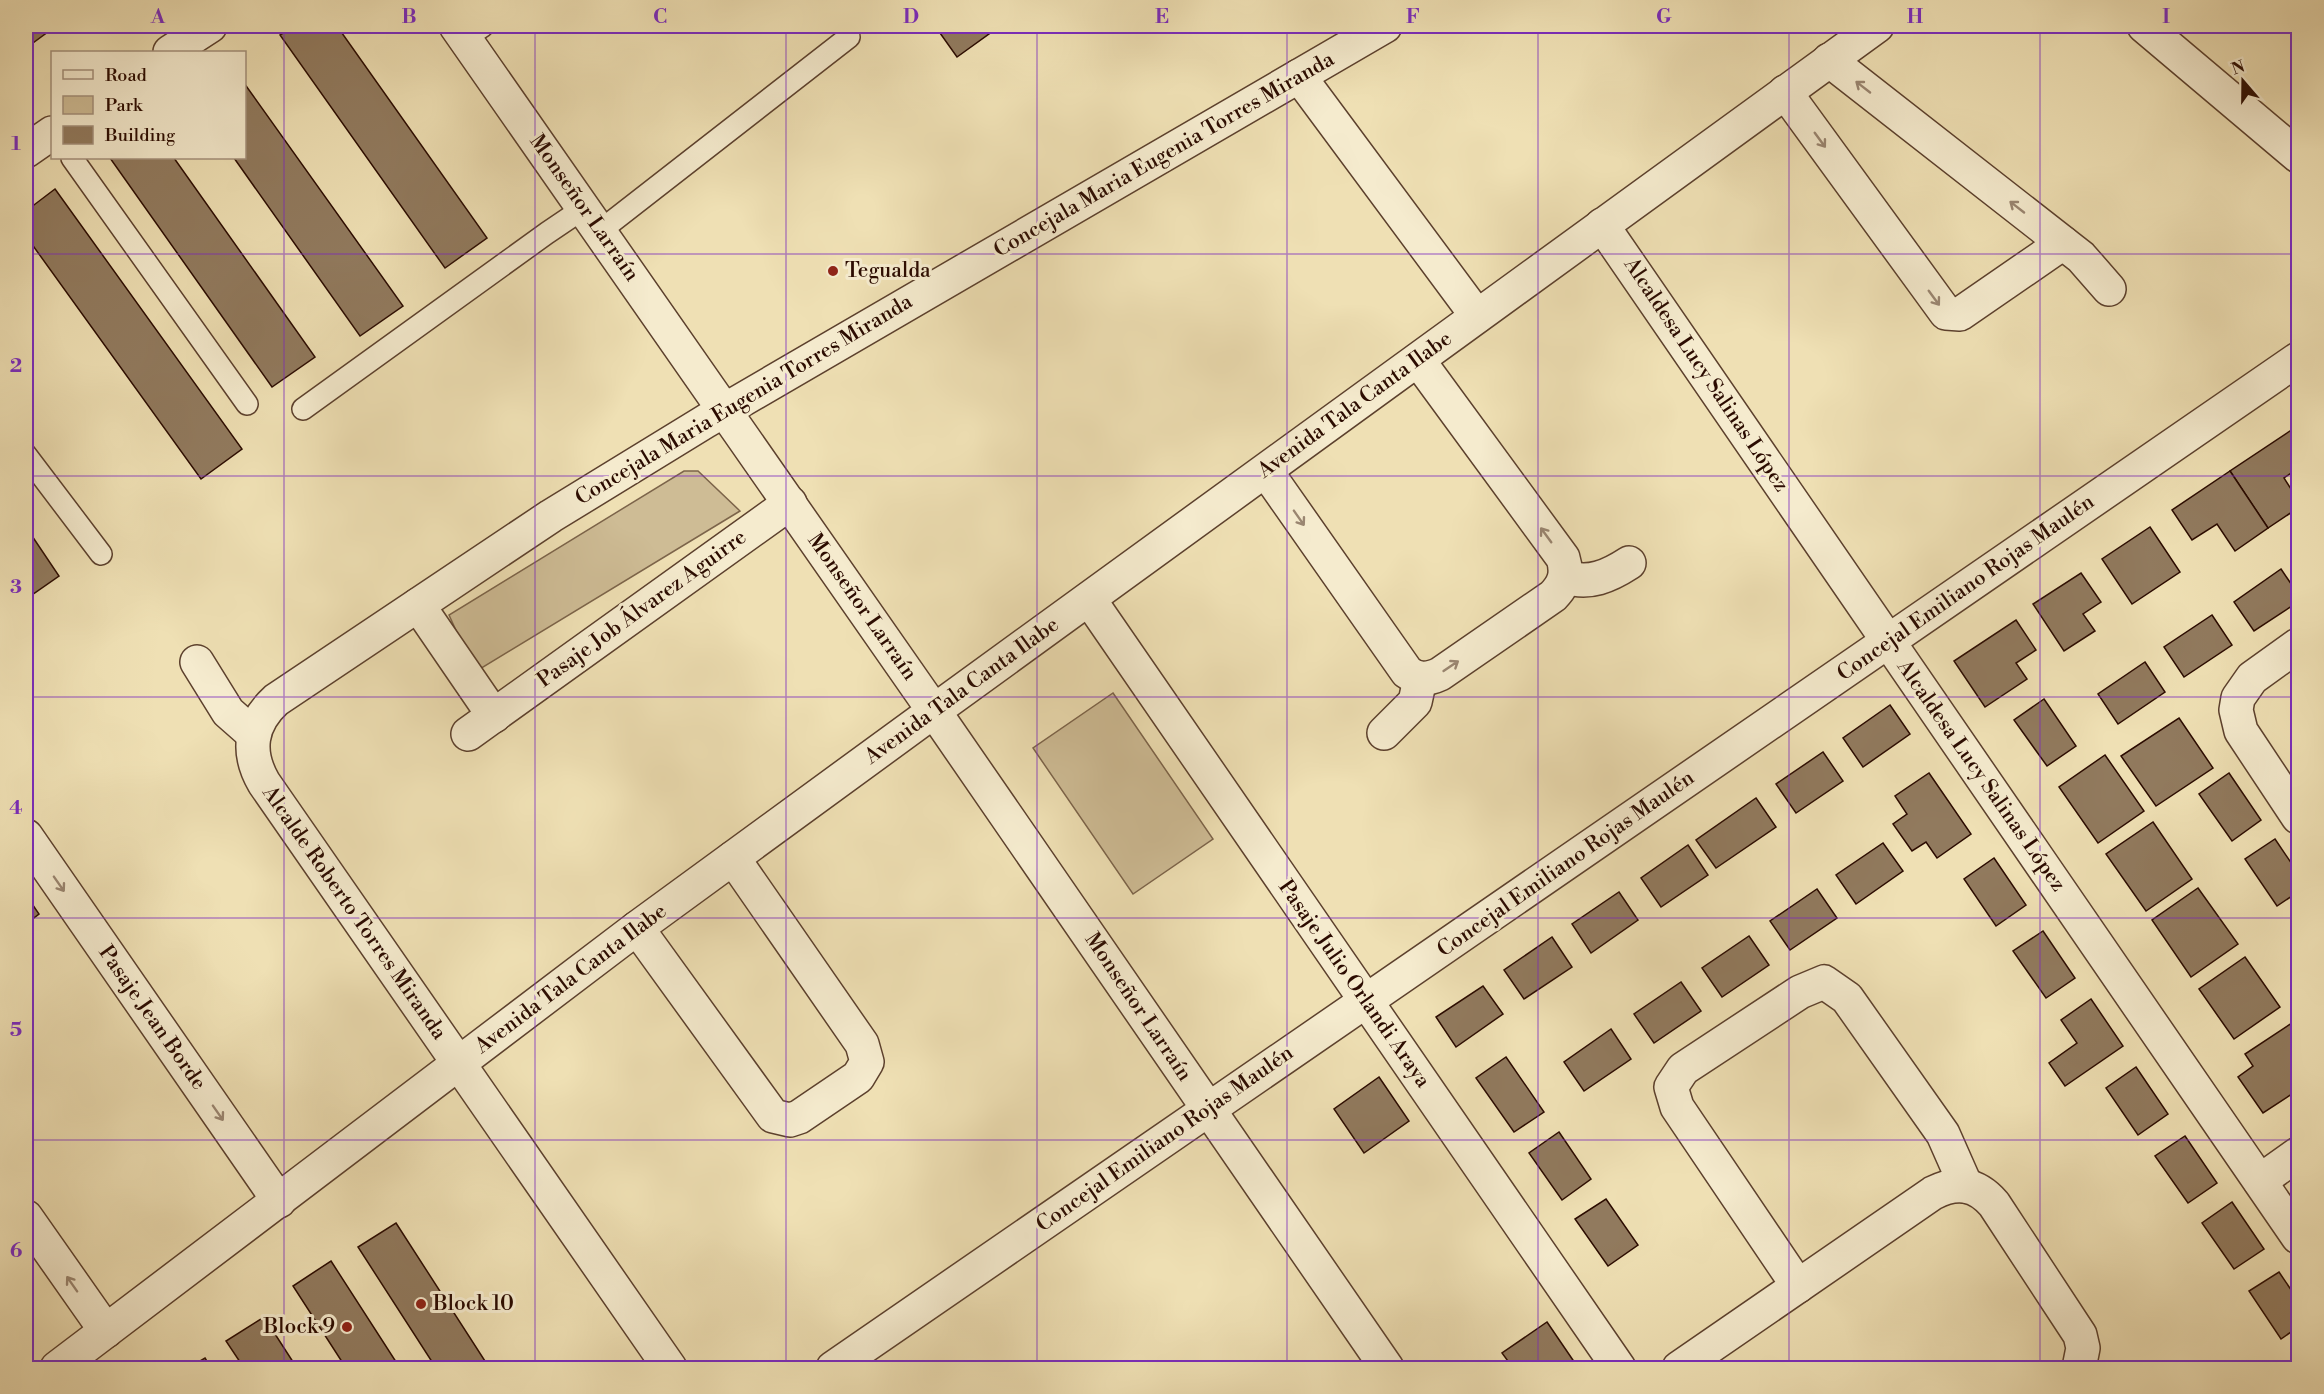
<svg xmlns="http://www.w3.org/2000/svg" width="2324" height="1394" viewBox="0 0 2324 1394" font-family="'Libre Bodoni',serif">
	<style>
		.green { fill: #cebc95; stroke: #7c644a; stroke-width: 1.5 }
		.building { fill: #917a5e; stroke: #2b0b00; stroke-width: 1.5 }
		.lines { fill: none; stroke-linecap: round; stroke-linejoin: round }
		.service-casing { stroke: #5c402d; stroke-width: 24 }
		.minor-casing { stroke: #5c402d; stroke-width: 36 }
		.tertiary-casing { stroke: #5c402d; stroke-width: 36 }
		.service { stroke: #f5ebce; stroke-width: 21 }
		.minor { stroke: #f5ebce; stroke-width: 33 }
		.tertiary { stroke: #f5ebce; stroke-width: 33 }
		.oneway { stroke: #9a8671 }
		.grid { fill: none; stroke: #7b2cbf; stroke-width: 1.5; stroke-opacity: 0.55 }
		.poi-dot { fill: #8f2418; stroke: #f5ebce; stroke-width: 2 }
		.labels { text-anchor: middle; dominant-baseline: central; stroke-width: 6; stroke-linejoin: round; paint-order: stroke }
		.street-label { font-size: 21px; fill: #2b0b00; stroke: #f5ebce }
		.poi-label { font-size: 21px; fill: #2b0b00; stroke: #f5ebce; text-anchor: start }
		.neatline { fill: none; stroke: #7b2cbf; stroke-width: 2 }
		.grid-label { font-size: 20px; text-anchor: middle; font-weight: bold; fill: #7b2cbf }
	</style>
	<rect width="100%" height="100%" fill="#efe0b4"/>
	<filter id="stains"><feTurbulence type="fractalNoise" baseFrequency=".00333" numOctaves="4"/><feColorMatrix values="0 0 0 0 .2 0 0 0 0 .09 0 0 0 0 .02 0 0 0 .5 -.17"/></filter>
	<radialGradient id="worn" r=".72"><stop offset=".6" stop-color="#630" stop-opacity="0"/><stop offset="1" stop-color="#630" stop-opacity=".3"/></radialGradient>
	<g class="green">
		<path d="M684 471H698L740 511 475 672 449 615Z"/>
		<path d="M1113 693 1213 839 1133 894 1033 748Z"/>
	</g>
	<g class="building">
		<path d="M26 26H56L26 48Z"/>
		<path d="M294 26H337L487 238 445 268 280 35Z"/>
		<path d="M935 26H989L993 31 957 57Z"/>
		<path d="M244 83 403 306 360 336 234 158H244Z"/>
		<path d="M110 158H174L315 357 272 387Z"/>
		<path d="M55 189 242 449 201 479 26 236V211Z"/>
		<path d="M2293 429 2298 437V468L2284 478 2298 500V508L2268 528 2230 471Z"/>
		<path d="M2230 471 2268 528 2235 551 2217 524 2192 540 2172 510Z"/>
		<path d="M26 527 59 576 26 599Z"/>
		<path d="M2150 527 2180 572 2132 604 2102 559Z"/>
		<path d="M2281 569 2298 594V602L2254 631 2234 602Z"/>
		<path d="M2081 573 2101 602 2083 614 2095 631 2064 651 2033 604Z"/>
		<path d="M2212 615 2232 645 2184 677 2164 647Z"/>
		<path d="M2016 620 2036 650 2016 663 2027 679 1985 707 1954 661Z"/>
		<path d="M2145 662 2165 692 2118 724 2098 694Z"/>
		<path d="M2044 699 2076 746 2047 766 2014 720Z"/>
		<path d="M1890 705 1910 734 1863 767 1843 738Z"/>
		<path d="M2179 718 2213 768 2156 806 2121 756Z"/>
		<path d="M1823 752 1843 781 1796 813 1776 784Z"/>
		<path d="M2105 755 2144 811 2098 843 2059 787Z"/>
		<path d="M1929 773 1971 834 1937 858 1926 842 1912 851 1893 824 1907 814 1895 796Z"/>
		<path d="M2229 773 2261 820 2232 841 2199 794Z"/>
		<path d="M1756 798 1776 827 1716 868 1696 840Z"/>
		<path d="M2153 822 2192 879 2146 911 2106 854Z"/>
		<path d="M2275 839 2298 873V892L2277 906 2245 859Z"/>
		<path d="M1883 843 1903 871 1856 904 1836 875Z"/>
		<path d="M1688 845 1708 875 1661 907 1641 878Z"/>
		<path d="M1994 858 2026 905 1996 926 1964 879Z"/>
		<path d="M2198 888 2238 944 2191 977 2152 920Z"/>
		<path d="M1817 889 1837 918 1790 950 1770 921Z"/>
		<path d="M1619 892 1638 920 1591 953 1572 924Z"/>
		<path d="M26 895 39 914 26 924Z"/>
		<path d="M2043 931 2075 978 2046 998 2013 951Z"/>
		<path d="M1749 936 1769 965 1722 997 1702 968Z"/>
		<path d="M1552 937 1572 967 1524 999 1504 970Z"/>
		<path d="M2245 957 2280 1007 2234 1039 2199 989Z"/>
		<path d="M1681 982 1701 1011 1654 1043 1634 1014Z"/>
		<path d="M1483 986 1503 1014 1456 1047 1436 1017Z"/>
		<path d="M2091 999 2123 1046 2065 1086 2049 1063 2077 1043 2061 1020Z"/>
		<path d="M2298 1019V1090L2263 1113 2238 1077 2253 1066 2245 1054Z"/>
		<path d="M1611 1029 1631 1059 1584 1091 1564 1062Z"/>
		<path d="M1506 1057 1544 1112 1514 1132 1476 1078Z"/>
		<path d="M2136 1067 2168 1114 2138 1135 2106 1088Z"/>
		<path d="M1379 1077 1409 1121 1364 1153 1334 1109Z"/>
		<path d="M1559 1132 1591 1179 1562 1200 1529 1153Z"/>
		<path d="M2185 1136 2217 1183 2188 1203 2155 1156Z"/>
		<path d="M1606 1199 1638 1245 1608 1266 1575 1219Z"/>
		<path d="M2232 1202 2264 1249 2234 1269 2202 1223Z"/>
		<path d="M396 1223 485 1361 474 1368H436L358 1247Z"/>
		<path d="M331 1261 400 1368H346L293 1286Z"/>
		<path d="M2279 1272 2298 1300V1327L2281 1339 2249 1291Z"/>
		<path d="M264 1317 297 1368H244L226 1341Z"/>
		<path d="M1547 1322 1577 1366 1573 1368H1513L1502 1353Z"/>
		<path d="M205 1358 211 1368H188Z"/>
	</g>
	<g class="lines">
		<g class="service-casing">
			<g id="service">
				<path d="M465 38 483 26"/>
				<path d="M72 158 247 404"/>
				<path d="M600 231 849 37"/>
				<path d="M303 409 547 233 584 208"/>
				<path d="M26 455 101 554"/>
			</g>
		</g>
		<g class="minor-casing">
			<g id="minor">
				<path d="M2144 26 2298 156"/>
				<path d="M170 52 210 26"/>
				<path d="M1829 60 2081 257 2109 289"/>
				<path d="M1299 76 1477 316"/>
				<path d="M1785 92 1946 313 1960 314 2063 243"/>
				<path d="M26 151 52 133"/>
				<path d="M1602 225 2298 1237"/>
				<path d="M1266 471 1407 672C1418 680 1427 680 1440 674L1553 596C1564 585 1568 574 1563 558L1418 360"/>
				<path d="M1566 577C1589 585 1609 576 1629 563"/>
				<path d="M1089 599 1619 1368"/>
				<path d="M418 605 494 716"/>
				<path d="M2298 645 2252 678 2238 698 2236 710 2241 731 2298 817"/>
				<path d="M197 662 228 712 253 734"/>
				<path d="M1384 733 1415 702 1420 679"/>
				<path d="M468 734 790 503"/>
				<path d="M26 836 279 1201"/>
				<path d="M637 928 773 1116 790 1120 799 1117 858 1077 867 1062 862 1044 733 858"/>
				<path d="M2260 1181 2298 1154"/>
				<path d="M26 1217 106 1331"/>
				<path d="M1798 1286 1677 1107 1671 1087 1683 1069 1800 992 1824 982 1847 998 1943 1134 1966 1186"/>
				<path d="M670 1368 264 783C246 752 250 724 276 700L551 516 706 421 1385 26"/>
				<path d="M833 1368 2298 359"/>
				<path d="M1387 1368 934 711 1877 26"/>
				<path d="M1679 1368 1933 1193C1956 1181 1976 1183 1994 1204L2080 1335 2083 1348 2079 1368"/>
			</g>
		</g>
		<g class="tertiary-casing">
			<path id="tertiary" d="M57 1368 637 928 934 711 456 26"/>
		</g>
		<use href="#service" class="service"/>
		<use href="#minor" class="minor"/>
		<use href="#tertiary" class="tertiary"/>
	</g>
	<defs><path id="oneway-shaft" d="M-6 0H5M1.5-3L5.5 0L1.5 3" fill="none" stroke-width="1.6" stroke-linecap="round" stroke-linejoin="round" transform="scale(1.5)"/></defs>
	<g class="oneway">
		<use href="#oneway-shaft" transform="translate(1863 87) rotate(-142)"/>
		<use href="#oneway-shaft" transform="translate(1820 140) rotate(54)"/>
		<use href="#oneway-shaft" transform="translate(2017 207) rotate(-142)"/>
		<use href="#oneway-shaft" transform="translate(1934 298) rotate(54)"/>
		<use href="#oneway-shaft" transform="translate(1299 518) rotate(55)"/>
		<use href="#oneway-shaft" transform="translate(1546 535) rotate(-126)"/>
		<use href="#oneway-shaft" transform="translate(1451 666) rotate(-34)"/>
		<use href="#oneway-shaft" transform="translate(59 884) rotate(55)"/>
		<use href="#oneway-shaft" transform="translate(218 1113) rotate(55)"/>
		<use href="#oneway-shaft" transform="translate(72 1284) rotate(-125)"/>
	</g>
	<path class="grid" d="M284 26V1368M535 26V1368M786 26V1368M1037 26V1368M1287 26V1368M1538 26V1368M1789 26V1368M2040 26V1368M26 254H2298M26 476H2298M26 697H2298M26 918H2298M26 1140H2298"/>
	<g class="poi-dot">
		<circle cx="833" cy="271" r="6"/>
		<circle cx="421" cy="1304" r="6"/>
		<circle cx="347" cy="1327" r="6"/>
	</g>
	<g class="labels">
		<g class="street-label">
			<text transform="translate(1164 155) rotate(-30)">Concejala Maria Eugenia Torres Miranda</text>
			<text transform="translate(584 208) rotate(55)">Monseñor Larraín</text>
			<text transform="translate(1706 375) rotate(56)">Alcaldesa Lucy Salinas López</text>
			<text transform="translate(744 400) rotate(-31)">Concejala Maria Eugenia Torres Miranda</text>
			<text transform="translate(1355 405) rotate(-36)">Avenida Tala Canta Ilabe</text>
			<text transform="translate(1966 588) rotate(-35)">Concejal Emiliano Rojas Maulén</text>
			<text transform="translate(862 607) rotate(55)">Monseñor Larraín</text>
			<text transform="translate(642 609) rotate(-36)">Pasaje Job Álvarez Aguirre</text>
			<text transform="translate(962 691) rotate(-36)">Avenida Tala Canta Ilabe</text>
			<text transform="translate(1981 776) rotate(55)">Alcaldesa Lucy Salinas López</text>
			<text transform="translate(1566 864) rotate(-35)">Concejal Emiliano Rojas Maulén</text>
			<text transform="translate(354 913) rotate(55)">Alcalde Roberto Torres Miranda</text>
			<text transform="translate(571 979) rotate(-37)">Avenida Tala Canta Ilabe</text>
			<text transform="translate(1354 984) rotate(55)">Pasaje Julio Orlandi Araya</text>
			<text transform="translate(1138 1007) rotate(56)">Monseñor Larraín</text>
			<text transform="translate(152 1018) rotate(55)">Pasaje Jean Borde</text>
			<text transform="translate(1165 1139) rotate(-35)">Concejal Emiliano Rojas Maulén</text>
		</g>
		<g class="poi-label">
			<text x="845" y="271">Tegualda</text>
			<text x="433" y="1304">Block 10</text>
			<text x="335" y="1327" text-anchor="end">Block 9</text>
		</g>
	</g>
	<rect width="2324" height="1394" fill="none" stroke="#efe0b4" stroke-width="66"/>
	<rect x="51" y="51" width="195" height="108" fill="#f5ebce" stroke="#a4917c" stroke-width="1.5"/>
	<rect x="63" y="70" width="30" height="9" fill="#f5ebce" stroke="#a4917c" stroke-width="1.5"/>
	<text x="105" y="81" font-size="18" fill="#2b0b00">Road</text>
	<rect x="63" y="96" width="30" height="18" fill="#cebc95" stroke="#a4917c" stroke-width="1.5"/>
	<text x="105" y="111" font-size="18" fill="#2b0b00">Park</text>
	<rect x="63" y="126" width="30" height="18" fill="#917a5e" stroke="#a4917c" stroke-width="1.5"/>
	<text x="105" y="141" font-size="18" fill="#2b0b00">Building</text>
	<g transform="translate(2243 81) rotate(340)" stroke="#f5ebce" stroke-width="4.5" paint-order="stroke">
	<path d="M0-4.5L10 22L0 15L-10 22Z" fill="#2b0b00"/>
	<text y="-9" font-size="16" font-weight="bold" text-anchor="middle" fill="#2b0b00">N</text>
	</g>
	<rect x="33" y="33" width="2258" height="1328" class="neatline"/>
	<g class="grid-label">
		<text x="158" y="23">A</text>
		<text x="409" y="23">B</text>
		<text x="660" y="23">C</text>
		<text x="911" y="23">D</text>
		<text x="1162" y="23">E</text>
		<text x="1413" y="23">F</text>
		<text x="1664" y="23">G</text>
		<text x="1915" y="23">H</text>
		<text x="2166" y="23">I</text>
		<text x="16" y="150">1</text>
		<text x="16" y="372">2</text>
		<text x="16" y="593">3</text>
		<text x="16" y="814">4</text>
		<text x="16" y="1036">5</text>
		<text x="16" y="1257">6</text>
	</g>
	<rect width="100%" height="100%" filter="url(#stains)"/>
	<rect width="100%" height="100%" fill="url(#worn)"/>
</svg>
